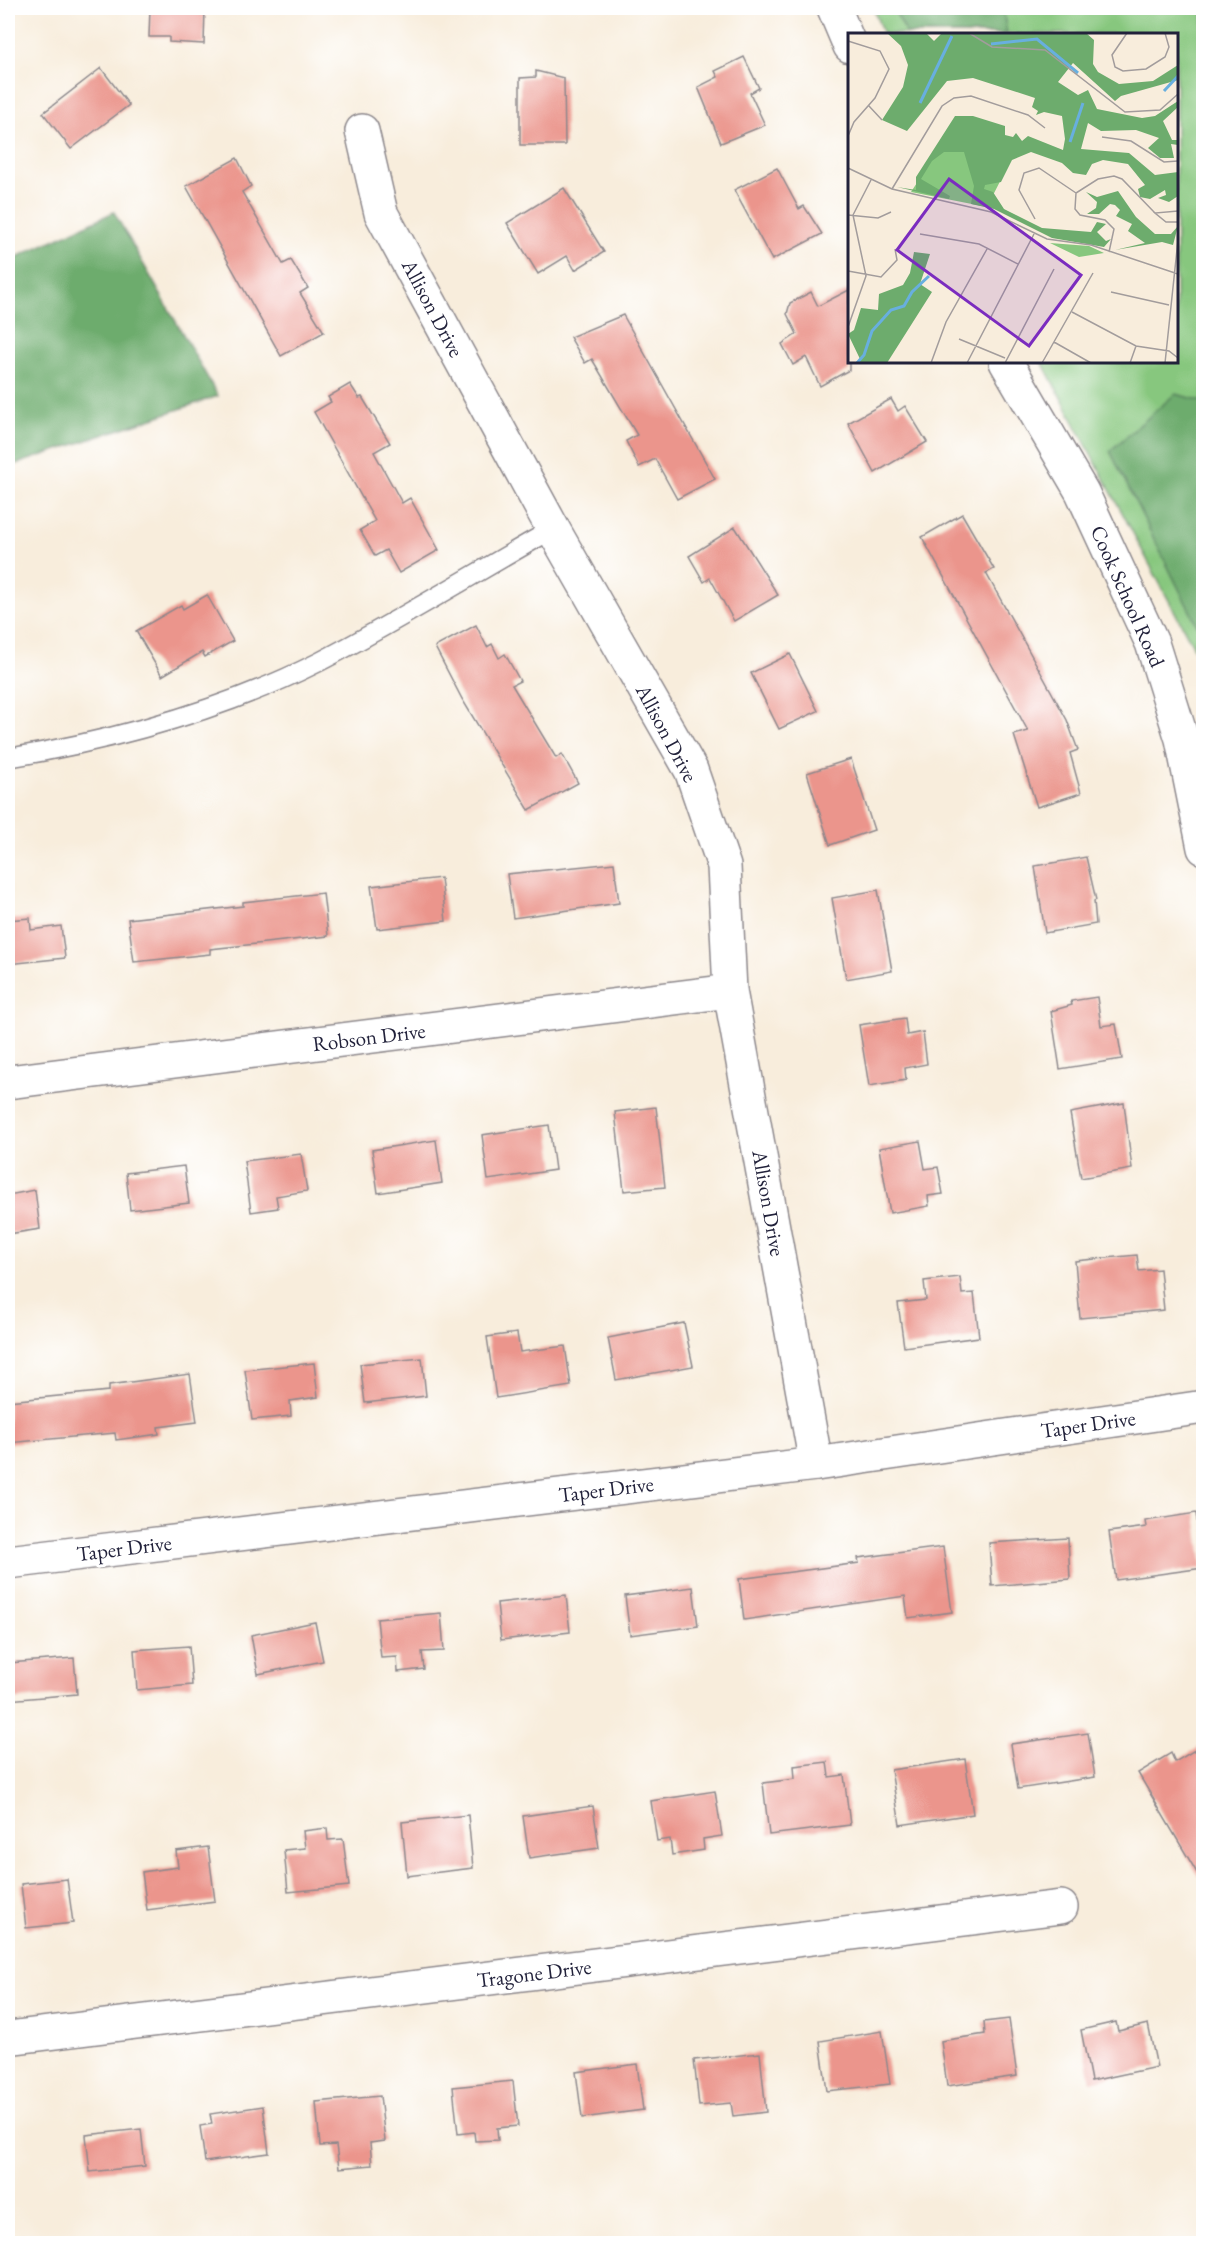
<svg xmlns="http://www.w3.org/2000/svg" width="1211" height="2251" viewBox="0 0 1211 2251" font-family="'EB Garamond',serif">
	<style>
		.green { fill: #87c77e; stroke: #54745c; stroke-width: 1.5 }
		.forest { fill: #6dac6d; stroke: #486754; stroke-width: 1.5 }
		.building { fill: #eb958c }
		.lines { fill: none; stroke-linecap: round; stroke-linejoin: round }
		.lane-casing { stroke: #8d888c; stroke-width: 21 }
		.street-casing { stroke: #8d888c; stroke-width: 36 }
		.secondary-casing { stroke: #8d888c; stroke-width: 36 }
		.lane { stroke: #fff; stroke-width: 18 }
		.street { stroke: #fff; stroke-width: 33 }
		.secondary { stroke: #fff; stroke-width: 33 }
		.labels { text-anchor: middle; dominant-baseline: central; stroke-width: 6; stroke-linejoin: round; paint-order: stroke }
		.street-label { font-size: 21px; fill: #22223b; stroke: #fff }
		.inset-river { fill: none; stroke: #68afdf; stroke-width: 3 }
		.inset-road { fill: none; stroke: #a29c9c; stroke-width: 1.5 }
		.view { fill: #7b2cbf; fill-opacity: 0.15; stroke: #7b2cbf; stroke-width: 3 }
		.inset-edge { fill: none; stroke: #22223b; stroke-width: 3 }
	</style>
	<rect width="100%" height="100%" fill="#fff"/>
	<filter id="ink" filterUnits="userSpaceOnUse"><feTurbulence type="fractalNoise" baseFrequency=".0167" numOctaves="2"/><feDisplacementMap in="SourceGraphic" scale="12" xChannelSelector="R" yChannelSelector="G"/><feConvolveMatrix kernelMatrix="1 2 1 2 8 2 1 2 1" color-interpolation-filters="sRGB"/></filter>
	<filter id="wash" filterUnits="userSpaceOnUse"><feTurbulence type="fractalNoise" baseFrequency=".008" numOctaves="4" result="noise"/><feDisplacementMap in="SourceGraphic" scale="24" xChannelSelector="R" yChannelSelector="G"/><feGaussianBlur stdDeviation="1.35" result="paint"/><feColorMatrix in="noise" values="0 0 0 0 0 0 0 0 0 0 0 0 0 0 0 0 0 1.4 0 .05"/><feComposite in="paint" operator="in"/></filter>
	<g filter="url(#wash)">
		<rect width="100%" height="100%" fill="#f8eddc"/>
		<path class="green" d="M873 8H1203V660L1201 661 1042 362H1176V34H883Z"/>
		<g class="forest">
			<path d="M893 8H1003L1007 34H907Z"/>
			<path d="M114 212 218 396 8 467V261Z"/>
			<path d="M1175 394 1203 401V637L1110 451Z"/>
		</g>
		<g id="blocks">
			<g class="building">
				<path d="M150 8H205L204 44 169 42V37H149Z"/>
				<path d="M744 57 759 88 750 93 765 125 721 143 698 87 718 77 715 71Z"/>
				<path d="M101 68 129 105 71 149 43 113Z"/>
				<path d="M536 71 564 78 565 145H520V78L536 77Z"/>
				<path d="M237 158 251 186 242 192 283 264 291 260 308 288 300 293 324 332 281 356 186 186Z"/>
				<path d="M777 168 799 209 804 206 822 234 772 260 734 190Z"/>
				<path d="M564 188 604 252 575 270 567 256 538 274 507 223Z"/>
				<path d="M849 290V370L820 386 806 357 793 365 782 344 797 334 787 314 790 303 811 292 818 306Z"/>
				<path d="M623 315 715 479 677 499 655 459 639 467 626 441 637 435 592 359 585 363 570 337Z"/>
				<path d="M350 384 359 398 362 397 390 443 374 452 402 503 410 498 439 550 399 573 386 550 375 556 360 530 375 521 314 412 331 402 328 397Z"/>
				<path d="M891 399 898 411 905 406 927 442 875 473 848 423Z"/>
				<path d="M962 514 994 569 986 573 1067 720 1078 750 1070 753 1081 793 1037 807 1014 735 1028 731 922 537Z"/>
				<path d="M735 527 778 595 734 621 710 578 704 582 689 556Z"/>
				<path d="M207 595 233 641 205 657 202 652 162 676 136 631 181 605 183 609Z"/>
				<path d="M476 625 487 647 492 644 499 658 505 654 520 681 512 685 556 758 562 754 578 783 529 810 462 699 435 647Z"/>
				<path d="M790 654 818 711 779 729 751 673Z"/>
				<path d="M851 759 874 830 830 845 807 773Z"/>
				<path d="M1086 857 1096 900 1094 901 1096 924 1045 933 1035 866Z"/>
				<path d="M614 863 619 903 513 918 507 874Z"/>
				<path d="M441 878 446 921 377 929 371 886Z"/>
				<path d="M878 890 892 971 846 979 832 898Z"/>
				<path d="M323 893 328 936 210 949V954L134 962 128 919 243 906V902Z"/>
				<path d="M30 918 31 930 61 926 65 958 8 964V920Z"/>
				<path d="M1097 997 1101 1026 1116 1024 1122 1059 1060 1069 1051 1011 1072 1005 1071 1001Z"/>
				<path d="M905 1018 907 1035 923 1032 927 1064 905 1068 906 1080 869 1086 859 1025Z"/>
				<path d="M1124 1103 1132 1169 1081 1178 1070 1113Z"/>
				<path d="M656 1107 665 1187 624 1191 615 1112Z"/>
				<path d="M549 1125 555 1170 488 1180 482 1135Z"/>
				<path d="M436 1140 442 1183 378 1193 372 1150Z"/>
				<path d="M920 1141 925 1169 938 1167 943 1194 928 1196 929 1206 890 1213 879 1148Z"/>
				<path d="M301 1154 307 1191 276 1196 278 1208 251 1212 244 1161Z"/>
				<path d="M184 1166 189 1203 130 1210 126 1173Z"/>
				<path d="M35 1190 40 1229 8 1234V1195Z"/>
				<path d="M1137 1255 1139 1271 1160 1269 1164 1310 1080 1318 1075 1261Z"/>
				<path d="M960 1277 962 1294 974 1293 979 1337 904 1347 898 1303 926 1300 924 1281Z"/>
				<path d="M684 1323 693 1366 616 1380 608 1338Z"/>
				<path d="M517 1333 520 1352 565 1346 571 1386 496 1398 487 1337Z"/>
				<path d="M422 1358 426 1396 365 1403 360 1364Z"/>
				<path d="M314 1363 318 1397 290 1401 291 1416 252 1420 245 1370Z"/>
				<path d="M190 1374 197 1422 158 1427 159 1434 116 1440 115 1433 8 1443V1401L109 1391V1385Z"/>
				<path d="M1196 1513 1203 1568 1116 1580 1109 1532 1146 1527 1145 1521Z"/>
				<path d="M1068 1538 1070 1579 992 1586 989 1543Z"/>
				<path d="M943 1547 952 1612 908 1618 905 1596 744 1620 739 1579 859 1563 858 1558Z"/>
				<path d="M693 1587 698 1626 630 1635 625 1596Z"/>
				<path d="M566 1595 570 1632 501 1640 497 1603Z"/>
				<path d="M441 1613 444 1651 422 1652 424 1669 398 1672 397 1657 381 1658 377 1619Z"/>
				<path d="M315 1622 323 1661 258 1674 251 1635Z"/>
				<path d="M189 1646 192 1685 137 1690 134 1650Z"/>
				<path d="M74 1658 77 1694 8 1700V1663Z"/>
				<path d="M1088 1733 1095 1777 1018 1789 1011 1744Z"/>
				<path d="M1203 1745V1883L1138 1773 1171 1753 1175 1762Z"/>
				<path d="M965 1759 973 1814 900 1825 891 1770Z"/>
				<path d="M827 1762 829 1777 844 1775 850 1825 769 1835 763 1783 795 1779 794 1766Z"/>
				<path d="M715 1791 722 1836 703 1839 704 1850 672 1855 670 1839 657 1841 651 1801Z"/>
				<path d="M593 1806 599 1848 529 1858 523 1816Z"/>
				<path d="M468 1815 473 1868 407 1876 402 1822Z"/>
				<path d="M327 1828 328 1840 343 1839 349 1886 288 1892 284 1850 305 1848 303 1831Z"/>
				<path d="M208 1847 215 1901 147 1910 142 1872 178 1867 176 1851Z"/>
				<path d="M67 1879 73 1923 26 1928 21 1884Z"/>
				<path d="M1009 2019 1017 2076 947 2086 941 2041 985 2034 984 2022Z"/>
				<path d="M1116 2022 1118 2031 1148 2024 1157 2067 1091 2081 1081 2030Z"/>
				<path d="M882 2031 890 2084 827 2091 820 2041Z"/>
				<path d="M760 2053 766 2112 733 2116 731 2103 699 2106 694 2060Z"/>
				<path d="M637 2064 643 2110 582 2118 576 2072Z"/>
				<path d="M513 2081 518 2126 497 2128 498 2140 475 2141 474 2132 458 2134 453 2087Z"/>
				<path d="M380 2096 385 2141 370 2143 372 2165 339 2168 336 2145 320 2146 316 2102Z"/>
				<path d="M263 2106 269 2153 205 2162 200 2126 212 2124 210 2114Z"/>
				<path d="M141 2129 145 2166 90 2172 86 2135Z"/>
			</g>
		</g>
	</g>
	<g filter="url(#ink)">
		<use href="#blocks" fill-opacity="0" stroke="#8d888c" stroke-width="1.5"/>
		<g class="lines">
			<g class="lane-casing">
				<path id="lane" d="M8 758C114 740 222 711 319 662 398 621 475 573 553 529"/>
			</g>
			<g class="street-casing">
				<g id="street">
					<path d="M362 131 381 213 553 529 691 770 724 866 730 991 816 1464"/>
					<path d="M8 1082 730 991"/>
					<path d="M8 1562 816 1464 1204 1407"/>
					<path d="M8 2038 1061 1907"/>
				</g>
			</g>
			<g class="secondary-casing">
				<g id="secondary">
					<path d="M834 8 850 46"/>
					<path d="M1006 362 1082 492 1152 643 1182 739 1204 848"/>
				</g>
			</g>
			<use href="#lane" class="lane"/>
			<use href="#street" class="street"/>
			<use href="#secondary" class="secondary"/>
		</g>
	</g>
	<g class="labels">
		<g class="street-label">
			<text transform="translate(433 308) rotate(62)">Allison Drive</text>
			<text transform="translate(1128 596) rotate(66)">Cook School Road</text>
			<text transform="translate(667 733) rotate(62)">Allison Drive</text>
			<text transform="translate(369 1037) rotate(-7)">Robson Drive</text>
			<text transform="translate(769 1203) rotate(80)">Allison Drive</text>
			<text transform="translate(1088 1424) rotate(-8)">Taper Drive</text>
			<text transform="translate(606 1489) rotate(-7)">Taper Drive</text>
			<text transform="translate(124 1548) rotate(-7)">Taper Drive</text>
			<text transform="translate(534 1973) rotate(-7)">Tragone Drive</text>
		</g>
	</g>
	<g transform="translate(848 33)">
		<rect width="330" height="330" fill="#f8eddc"/>
		<path d="M109 88 171 111 139 174 63 159ZM202 210 241 213 256 220 231 224Z" fill="#87c77e"/>
		<path d="M39 0H78L86 8 94 0H238L246 7 245 31 250 39 271 51 305 48 330 32V47L273 63 267 68 225 30 210 49 230 62 240 57 249 76 294 85 307 83 330 68V74L315 88 324 107H330V112L323 111 326 125H312L300 115 311 105 288 97 253 98 240 90 233 116 281 120 307 142 330 139V163L321 169 310 165 318 162 317 157 302 166 292 164 290 156 297 152 280 131 255 127 244 131 238 142 225 140 214 130 183 119 164 127 153 149 137 152 136 156 145 159 156 176 194 195 243 199 249 189 258 191 249 199 258 208 263 206 256 214 204 205 146 176 123 171 126 153 116 119H96L84 128 73 146 102 163 101 166 49 154 68 157V144L107 83H125L157 93V102L165 104 168 100 174 108 180 103 215 117 217 106 214 83 196 79 188 82 190 78 184 74 187 65 125 45 99 48 59 98 34 87 55 54 60 32 53 13ZM270 158 288 184 307 201H323L330 193 325 212 314 209 267 217 297 210 280 198 284 191 268 183 272 177 267 172 262 171 251 181H239L248 175 249 169 238 159 249 164ZM66 219 82 221 72 251 84 259 39 330H9L12 326 0 301 6 297 13 275 30 277 31 261 55 252 62 240Z" fill="#6dac6d"/>
		<path class="inset-river" d="M143 11 189 6 230 40M316 58 330 43M72 70 104 3M222 109 235 70M9 330 16 322 24 298 43 277 56 273 64 259 81 243"/>
		<path class="inset-road" d="M121 0 144 14 197 17 277 79 312 77 330 61M279 0 264 22 267 34 275 38 298 36 317 24 321 14 317 0M0 8 32 18 41 36 27 65 6 89 0 103M21 73 34 87M254 104 283 108 316 129 330 128M0 135 44 156 143 179 199 206 243 212 330 241M44 156 94 73 106 65 123 63 180 82 197 95M330 178 307 180 318 189H330M0 182 30 185 43 179M187 186 171 157 176 140 191 135 228 160M72 201 131 211 170 231M261 219 266 196 257 187 232 182 227 176 228 160 250 146 266 143 274 146 307 180M0 238 33 244 49 227 47 216M263 259 321 272M224 279 288 313 321 318 330 325M0 294 18 243 5 182 23 147M111 306 157 325M206 309 243 330M83 330 98 289 139 216M119 330 186 201M157 330 206 236M194 330 245 240M282 330 288 313M317 330 330 207"/>
		<path class="view" d="M101 146 233 242 181 313 49 217Z"/>
		<rect width="330" height="330" class="inset-edge"/>
	</g>
	<rect width="1211" height="2251" fill="none" stroke="#fff" stroke-width="30"/>
</svg>
